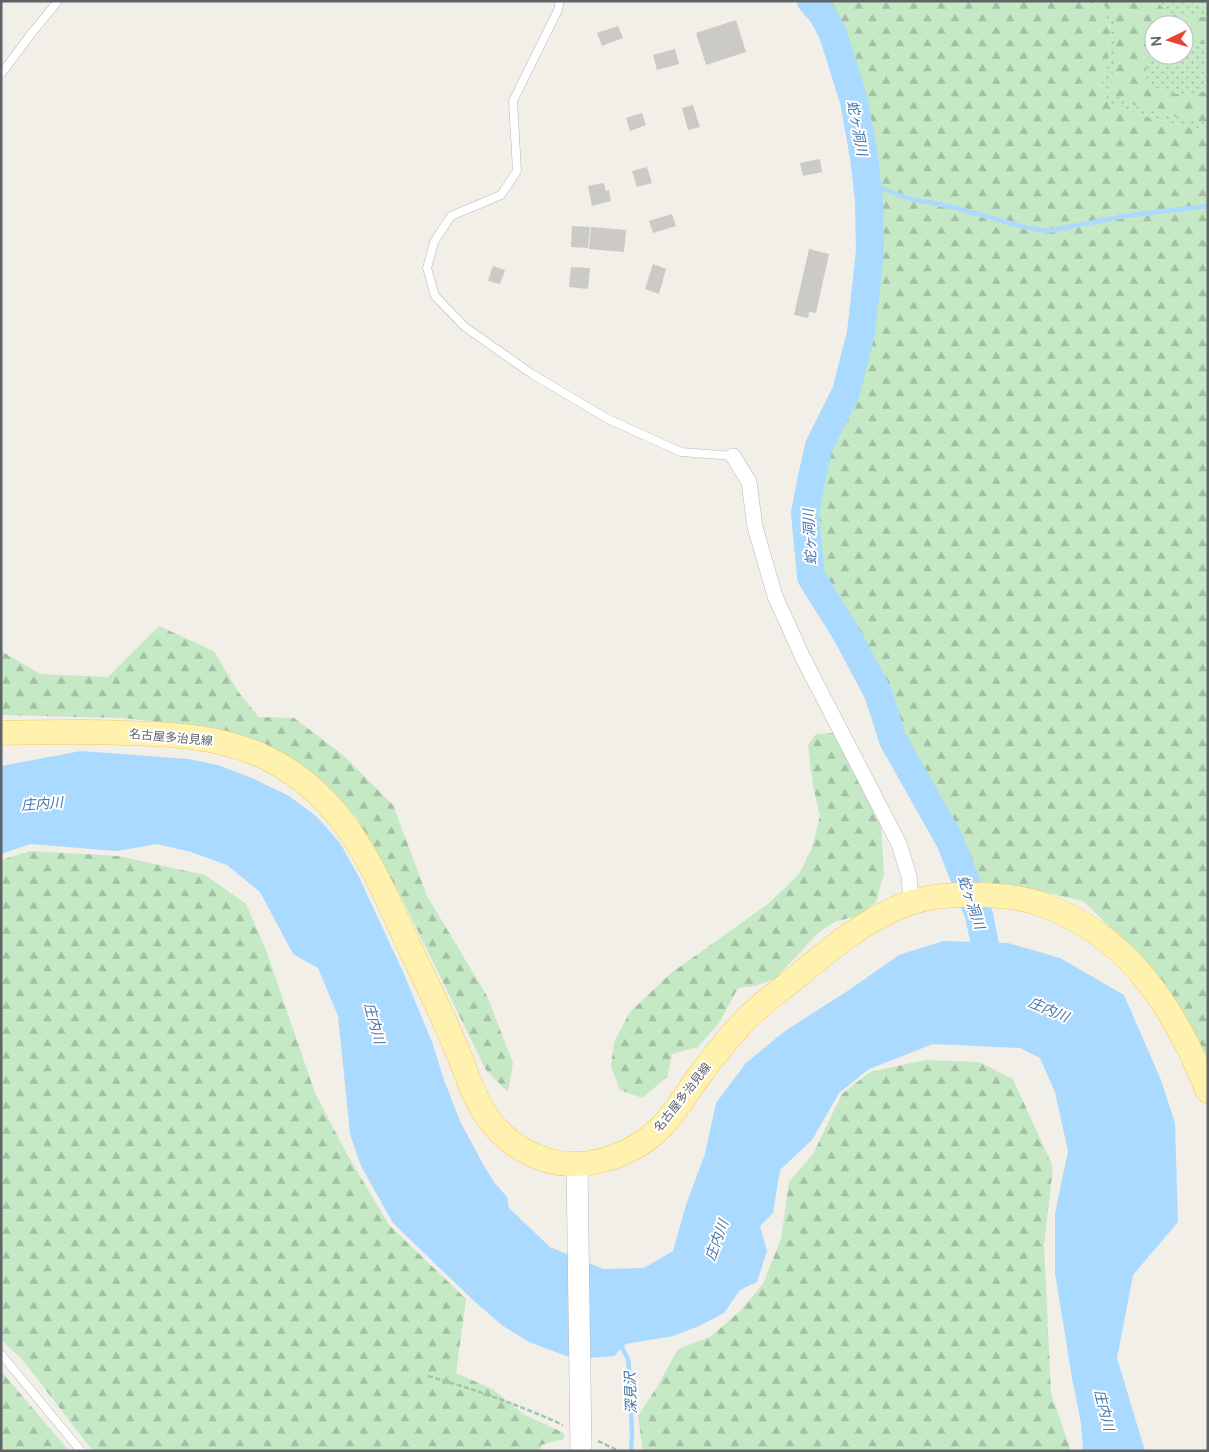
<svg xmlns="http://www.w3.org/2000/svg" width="1209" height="1452" viewBox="0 0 1209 1452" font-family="Manrope,'Noto Sans JP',sans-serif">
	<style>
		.grass { fill: url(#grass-dots); fill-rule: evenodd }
		.forest { fill: url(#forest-firs) }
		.water { fill: #aadaff }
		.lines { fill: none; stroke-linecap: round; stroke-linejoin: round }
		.stream { stroke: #aadaff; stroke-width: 4.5 }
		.river { stroke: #aadaff; stroke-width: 28 }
		.building { fill: #cccac5 }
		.lane-casing { stroke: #b5b8bc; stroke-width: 9 }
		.street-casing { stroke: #b5b8bc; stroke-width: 16 }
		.secondary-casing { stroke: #b6babf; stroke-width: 22 }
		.primary-casing { stroke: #f2c960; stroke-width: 25 }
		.path { stroke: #9cc7a9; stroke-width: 2.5; stroke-dasharray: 5 2.5; stroke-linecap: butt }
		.lane { stroke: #fff; stroke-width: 8 }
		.street { stroke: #fff; stroke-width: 15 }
		.secondary { stroke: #fff; stroke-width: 21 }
		.primary { stroke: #fff2af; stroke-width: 24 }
		.labels { text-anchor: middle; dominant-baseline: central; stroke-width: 4; stroke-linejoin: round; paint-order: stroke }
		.street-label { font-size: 12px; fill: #5f6368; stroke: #fff }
		.water-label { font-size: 14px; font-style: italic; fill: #4174aa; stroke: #fff }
	</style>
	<defs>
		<pattern id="grass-dots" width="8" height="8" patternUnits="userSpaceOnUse" patternTransform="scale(1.25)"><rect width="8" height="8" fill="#c5e8c5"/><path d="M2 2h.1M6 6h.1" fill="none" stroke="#a3c0a4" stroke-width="1.8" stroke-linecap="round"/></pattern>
		<pattern id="forest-firs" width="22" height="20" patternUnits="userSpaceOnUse" patternTransform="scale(1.25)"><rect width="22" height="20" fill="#c5e8c5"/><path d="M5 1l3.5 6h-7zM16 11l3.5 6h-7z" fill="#a3c0a4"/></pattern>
	</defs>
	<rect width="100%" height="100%" fill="#f1efe8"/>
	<path class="grass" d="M1083 1H1208V130C1187 126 1117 114 1106 98 1101 91 1103 83 1104 76 1108 55 1119 21 1097 7 1093 5 1088 3 1083 1ZM1154 25H1184V55H1154Z"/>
	<g class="forest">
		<path d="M825 1H1083C1088 3 1093 5 1097 7 1119 21 1108 55 1104 76 1103 83 1101 91 1106 98 1117 114 1187 126 1208 130V1067L1185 1016 1139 955 1083 901 1016 886 975 881 942 810 908 748 878 669 838 611 820 579 815 530 819 474 860 379 876 263 874 153 846 39Z"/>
		<path d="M1098 1H1156C1170 18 1187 17 1208 17V44H1184V25H1154V46L1150 47 1144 78C1163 99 1182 94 1208 92V122C1182 119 1131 109 1112 93 1109 63 1132 22 1098 1Z"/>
		<path d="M159 626 214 651 239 693 259 717 294 718 343 755 393 805 427 896 487 996 513 1063 508 1092 486 1070 399 893 357 818 326 786 289 757 251 739 212 728 123 718 1 715V651L40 674 108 677Z"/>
		<path d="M834 733 881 823 884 874 876 902 858 916 837 921 820 931 775 979 754 986 738 988 719 1023 698 1047 672 1054 667 1077 642 1098 620 1090 611 1067 614 1042 630 1012 670 974 768 904 799 874 812 848 820 816 813 786 808 745 816 734Z"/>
		<path d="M30 851 118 856 205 875 246 904 266 950 315 1093 348 1156 389 1225 466 1299 456 1373 492 1389 525 1415 564 1433V1439L541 1445 540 1451H93L21 1358 1 1340V860Z"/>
		<path d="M925 1060 979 1062 1013 1079 1053 1167 1044 1245 1051 1393 1071 1451H643L638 1416 657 1387 678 1349 710 1337 741 1310 763 1284 781 1239 789 1182 813 1154 842 1094 870 1072Z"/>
		<path d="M1 1371 69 1451H1Z"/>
	</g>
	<path class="water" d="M81 751 188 759 218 765 254 779 289 796 316 816 340 843 359 877 403 972 432 1042 444 1080 460 1121 484 1166 494 1182 507 1197 509 1208 550 1247 603 1269 644 1268 673 1251 686 1205 705 1154 716 1103 746 1063 785 1031 849 990 899 955 943 941 1008 943 1060 958 1124 995 1161 1080 1175 1123 1178 1222 1133 1275 1117 1358 1145 1451H1083L1081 1423 1072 1378 1055 1273V1213L1068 1151 1055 1092 1040 1058 1020 1048 933 1044 869 1069 839 1093 812 1140 780 1170 773 1213 760 1226 767 1251 757 1282 740 1290 724 1313 699 1326 673 1336 626 1344 614 1356 590 1358 566 1356 529 1342 503 1326 475 1302 393 1223 361 1166 350 1134 338 1016 318 968 293 954 260 892 227 865 191 852 157 844 117 851 30 844 1 854V766Z"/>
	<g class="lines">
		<g class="stream">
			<path d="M867 188H880L911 199 953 207 1024 227 1048 231 1125 216 1208 206"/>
			<path d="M620 1344 628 1359 630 1378 632 1436 631 1451"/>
		</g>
		<path class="river" d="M811 1 823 15 833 34 854 101 864 157 869 201 870 251 861 333 846 392 819 446 812 477 805 513 811 577 846 633 878 693 893 740 950 841 979 915 992 979"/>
	</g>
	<g class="building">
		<path d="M736 20 746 52 706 65 696 33Z"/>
		<path d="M618 26 623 38 602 46 597 33Z"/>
		<path d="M675 49 679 64 657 70 653 55Z"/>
		<path d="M693 105 700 127 688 130 682 108Z"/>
		<path d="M642 113 646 125 630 131 626 118Z"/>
		<path d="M820 159 822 172 803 176 800 163Z"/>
		<path d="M647 167 652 183 637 187 632 171Z"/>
		<path d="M604 183 606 191 609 190 611 201 592 206 588 186Z"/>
		<path d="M672 214 676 226 653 233 649 221Z"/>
		<path d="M572 226 590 227 588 248 571 247Z"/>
		<path d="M591 227 626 230 624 252 589 249Z"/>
		<path d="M809 249 829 254 816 313 809 312 808 318 794 315Z"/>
		<path d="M653 264 666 269 659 294 645 289Z"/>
		<path d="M493 266 505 270 500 284 488 281Z"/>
		<path d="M571 267 590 268 588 289 569 287Z"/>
	</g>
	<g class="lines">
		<g class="lane-casing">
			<g id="lane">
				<path d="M560 1 558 10 513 101 517 171 501 195 451 216 434 242 427 268 435 296 465 327 532 374 608 419 681 452 733 456"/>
				<path d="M1 74 31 34 58 1"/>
				<path d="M1 1354 81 1451"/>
			</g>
		</g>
		<g class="street-casing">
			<path id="street" d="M733 456 749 482 755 527 775 596 803 658 899 844 909 876 911 902"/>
		</g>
		<g class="secondary-casing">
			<path id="secondary" d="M577 1164 581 1451"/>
		</g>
		<g class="primary-casing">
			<path id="primary" d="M1 733C42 732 83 731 124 733 171 734 217 736 260 755 343 792 373 867 408 944 424 978 442 1013 456 1048 466 1070 472 1095 486 1115 505 1144 540 1165 575 1164 607 1164 642 1148 663 1125 676 1111 686 1094 697 1079 711 1059 727 1040 743 1022 758 1006 777 993 794 979 829 950 865 919 909 903 932 895 958 894 982 895 1001 896 1020 897 1038 903 1128 934 1174 1007 1208 1091"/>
		</g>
		<g class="path">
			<path d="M428 1376C474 1389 519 1405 563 1425"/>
			<path d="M598 1441 619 1451"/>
		</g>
		<use href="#lane" class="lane"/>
		<use href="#street" class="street"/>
		<use href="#secondary" class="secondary"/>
		<use href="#primary" class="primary"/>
	</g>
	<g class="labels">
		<g class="street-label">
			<text transform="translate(171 737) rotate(5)">名古屋多治見線</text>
			<text transform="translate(682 1097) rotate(-52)">名古屋多治見線</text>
		</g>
		<g class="water-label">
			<text transform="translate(858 128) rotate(79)">蛇ヶ洞川</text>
			<text transform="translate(809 537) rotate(-93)">蛇ヶ洞川</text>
			<text transform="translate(42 803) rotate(-4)">庄内川</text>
			<text transform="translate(972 902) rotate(71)">蛇ヶ洞川</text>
			<text transform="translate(1049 1009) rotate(23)">庄内川</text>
			<text transform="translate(375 1023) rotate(75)">庄内川</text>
			<text transform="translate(716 1240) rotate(-70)">庄内川</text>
			<text transform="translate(630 1393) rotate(-92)">深見沢</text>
			<text transform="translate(1105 1410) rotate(76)">庄内川</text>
		</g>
	</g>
	<rect width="1209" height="1452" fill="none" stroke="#5f6368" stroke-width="5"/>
	<g transform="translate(1169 40) rotate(265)"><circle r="24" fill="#ffffff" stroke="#bfc1c3"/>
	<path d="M0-4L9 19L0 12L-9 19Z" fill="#ea4335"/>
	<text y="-8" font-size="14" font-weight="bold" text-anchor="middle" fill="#5f6368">N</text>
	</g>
</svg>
